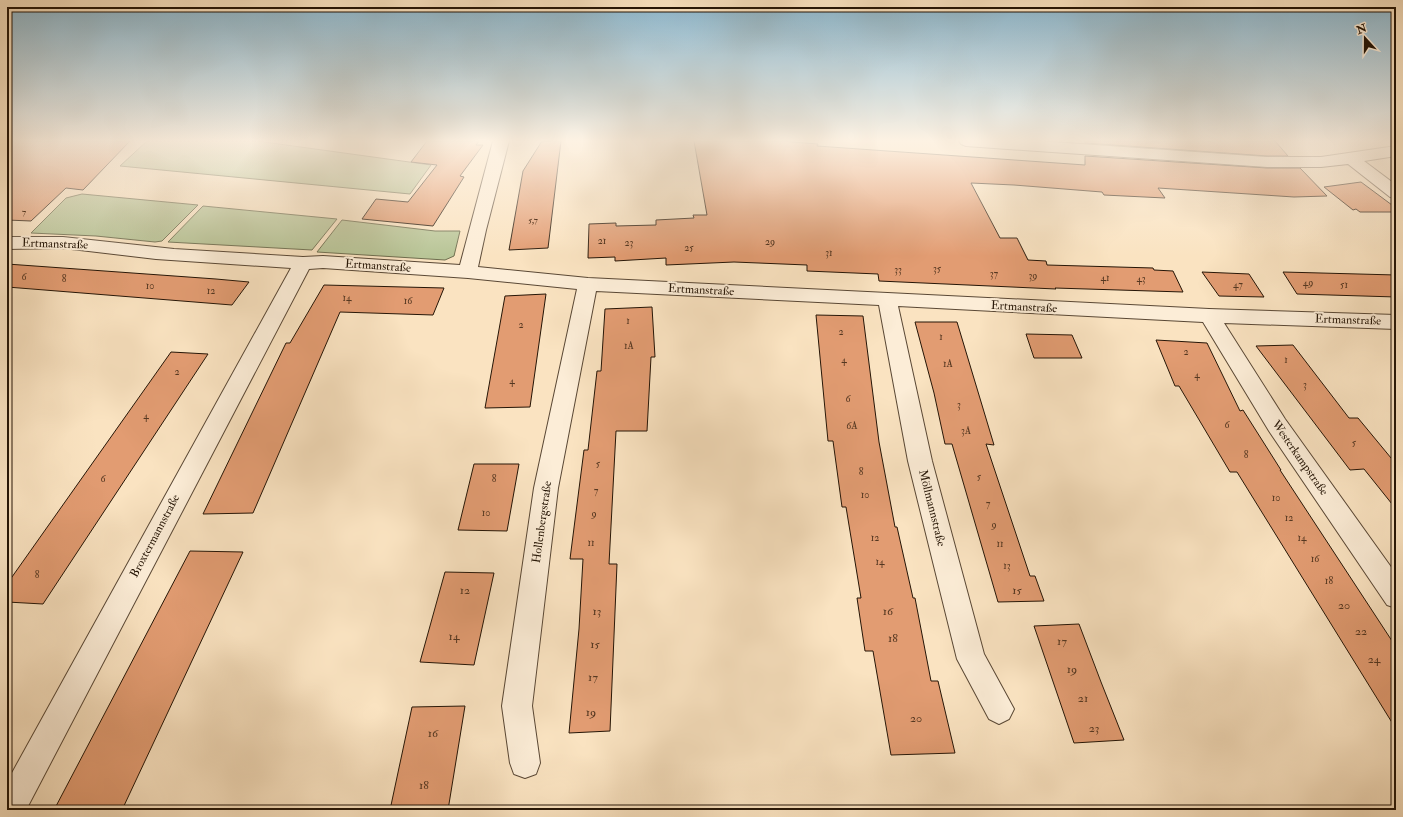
<svg xmlns="http://www.w3.org/2000/svg" width="1403" height="817" viewBox="0 0 1403 817" font-family="'IM FELL Double Pica',serif">
	<style>
		.green { fill: #b8c597; stroke: #6e6d4e }
		.building { fill: #e29c72; stroke: #251506 }
		.lines { fill: none; stroke-linecap: round; stroke-linejoin: round }
		.street-casing { stroke: #5a4835; stroke-width: 2 }
		.street { fill: #fcedd7; fill-rule: evenodd }
		.labels { text-anchor: middle; dominant-baseline: central; stroke-width: 4; stroke-linejoin: round; paint-order: stroke }
		.far-number-label { font-size: 9px; fill: #543721 }
		.number-label { font-size: 10px; fill: #543721 }
		.street-label { font-size: 12px; fill: #251506; stroke: #fcedd7 }
		.near-number-label { font-size: 12px; fill: #543721 }
	</style>
	<rect width="100%" height="100%" fill="#fae3c1"/>
	<filter id="stains"><feTurbulence type="fractalNoise" baseFrequency=".005" numOctaves="4"/><feColorMatrix values="0 0 0 0 .2 0 0 0 0 .09 0 0 0 0 .02 0 0 0 .5 -.17"/></filter>
	<radialGradient id="worn" r=".72"><stop offset=".6" stop-color="#630" stop-opacity="0"/><stop offset="1" stop-color="#630" stop-opacity=".3"/></radialGradient>
	<g class="green">
		<path d="M147 141H257L431 165 410 194 120 166Z"/>
		<path d="M82 194 198 205 162 241 155 242 96 236 31 233 66 198Z"/>
		<path d="M203 206 337 219 312 250 168 242Z"/>
		<path d="M342 220 435 231H460L454 256 445 260 317 252Z"/>
	</g>
	<g class="building">
		<path d="M7 141H130L83 190 66 188 31 221 7 220Z"/>
		<path d="M427 141H479L476 145H483L460 176 464 177 433 226 362 219 376 199 408 202 437 165 411 162Z"/>
		<path d="M542 141H561L548 248 509 250 523 171Z"/>
		<path d="M694 141H781L818 144 817 146 1085 165V156L1267 168H1300L1327 196 1294 197 1158 188 1165 198 1104 195 1102 192 1014 185 971 183 1000 238H1017L1028 260 1046 261 1047 265 1153 268 1154 270 1173 271 1183 292 1055 288 1056 289 879 281 878 274 807 271V265L734 262 666 265V258L615 261V257L588 258 589 224 616 223V226L656 225V220L694 218 693 215H707Z"/>
		<path d="M1085 141H1275L1288 156H1267L1085 143Z"/>
		<path d="M1361 182 1396 208V212H1360L1356 209 1353 210 1324 187Z"/>
		<path d="M7 264 216 279 249 282 232 305 7 287Z"/>
		<path d="M1202 272 1249 274 1264 297 1219 296Z"/>
		<path d="M1283 272 1396 275V297L1297 294Z"/>
		<path d="M324 285 444 288 433 315 340 312 253 513 203 514 286 343H290Z"/>
		<path d="M546 294 530 407 485 408 505 296Z"/>
		<path d="M652 307 655 357H651L647 431H616L609 564H617L610 731 569 733 579 629 583 559H570L584 450H588L597 371H601L605 309Z"/>
		<path d="M816 315 863 316 879 442 895 527H897L913 598H915L931 681H938L955 753 891 755 873 651H865L857 598H861L846 507H842L833 441H828Z"/>
		<path d="M915 322H957L994 445 986 444 1030 576H1035L1044 601 998 602 952 444H945L934 393Z"/>
		<path d="M1026 334 1072 335 1082 358H1034Z"/>
		<path d="M1156 340 1207 343 1240 411 1243 410 1281 470H1280L1396 647V729L1237 472H1230L1179 386H1175Z"/>
		<path d="M1293 345 1349 418H1358L1396 464V509L1364 469 1350 470 1256 346Z"/>
		<path d="M171 352 208 354 43 604 7 602V584Z"/>
		<path d="M474 464H519L507 531 458 530Z"/>
		<path d="M190 551 243 552 122 810H54Z"/>
		<path d="M445 572 494 573 474 665 420 662Z"/>
		<path d="M1079 624 1101 682 1124 740 1074 743 1034 626Z"/>
		<path d="M465 706 448 810H390L412 707Z"/>
	</g>
	<g class="lines">
		<g class="street-casing">
			<g id="street">
				<path d="M493 141H509L486 230 478 267 588 278 1209 309 1396 315V329L1224 323 1285 419 1396 574V608L1387 605 1269 431 1203 322 898 306 932 461 984 654 1014 709 1009 719 999 724 989 719 957 659 908 461 879 305 596 291 558 488 532 706 540 763 536 774 525 778 514 774 510 763 502 706 534 488 577 289 468 278 323 268 309 269 26 810H7V782L291 268 156 259 63 248 7 249V237H63L174 249 303 257 323 256 460 265Z"/>
				<path d="M959 141H1038L1267 157H1321L1396 146V156L1364 161 1396 185V198L1390 197 1348 164 1321 167H1267L966 146 961 144Z"/>
			</g>
		</g>
		<use href="#street" class="street"/>
	</g>
	<linearGradient id="sky" x2="0" y2="1"><stop stop-color="#8bb8d0"/><stop offset="0.55" stop-color="#fdf2e3"/><stop offset="1" stop-color="#fdf2e3" stop-opacity="0"/></linearGradient>
	<rect width="1403" height="256" fill="url(#sky)"/>
	<g class="labels">
		<g class="far-number-label">
			<text x="24" y="212">7</text>
			<text x="533" y="220">5,7</text>
		</g>
		<g class="number-label">
			<text x="602" y="241">21</text>
			<text x="770" y="242">29</text>
			<text x="629" y="243">23</text>
			<text x="689" y="248">25</text>
			<text x="829" y="253">31</text>
			<text x="937" y="269">35</text>
			<text x="898" y="270">33</text>
			<text x="994" y="274">37</text>
			<text x="1033" y="276">39</text>
			<text x="24" y="277">6</text>
			<text x="1105" y="278">41</text>
			<text x="64" y="279">8</text>
			<text x="1141" y="279">43</text>
			<text x="1308" y="283">49</text>
			<text x="1238" y="285">47</text>
			<text x="1344" y="285">51</text>
			<text x="150" y="286">10</text>
			<text x="211" y="291">12</text>
			<text x="347" y="298">14</text>
			<text x="408" y="301">16</text>
			<text x="628" y="321">1</text>
			<text x="521" y="325">2</text>
			<text x="841" y="332">2</text>
			<text x="941" y="337">1</text>
			<text x="629" y="346">1A</text>
			<text x="1186" y="352">2</text>
			<text x="844" y="360">4</text>
			<text x="1286" y="360">1</text>
			<text x="948" y="364">1A</text>
			<text x="177" y="372">2</text>
			<text x="1197" y="375">4</text>
			<text x="512" y="381">4</text>
			<text x="1305" y="385">3</text>
			<text x="848" y="399">6</text>
			<text x="959" y="405">3</text>
			<text x="146" y="416">4</text>
			<text x="1227" y="425">6</text>
			<text x="852" y="426">6A</text>
			<text x="966" y="431">3A</text>
			<text x="1354" y="443">5</text>
			<text x="1246" y="455">8</text>
			<text x="598" y="464">5</text>
			<text x="861" y="472">8</text>
			<text x="979" y="477">5</text>
			<text x="103" y="479">6</text>
			<text x="494" y="479">8</text>
			<text x="596" y="491">7</text>
			<text x="865" y="495">10</text>
			<text x="1276" y="498">10</text>
			<text x="988" y="504">7</text>
			<text x="486" y="513">10</text>
			<text x="594" y="514">9</text>
			<text x="1289" y="518">12</text>
			<text x="994" y="525">9</text>
			<text x="875" y="538">12</text>
			<text x="1302" y="538">14</text>
			<text x="591" y="543">11</text>
			<text x="1000" y="544">11</text>
			<text x="1315" y="559">16</text>
			<text x="880" y="562">14</text>
			<text x="1007" y="566">13</text>
			<text x="37" y="575">8</text>
			<text x="1329" y="581">18</text>
		</g>
		<g class="street-label">
			<text transform="translate(55 244) rotate(2)">Ertmanstraße</text>
			<text transform="translate(378 266) rotate(4)">Ertmanstraße</text>
			<text transform="translate(701 290) rotate(3)">Ertmanstraße</text>
			<text transform="translate(1024 307) rotate(3)">Ertmanstraße</text>
			<text transform="translate(1348 320) rotate(2)">Ertmanstraße</text>
			<text transform="translate(1300 458) rotate(55)">Westerkampstraße</text>
			<text transform="translate(932 508) rotate(76)">Möllmannstraße</text>
			<text transform="translate(542 522) rotate(-82)">Hollenbergstraße</text>
			<text transform="translate(155 536) rotate(-62)">Broxtermannstraße</text>
		</g>
		<g class="near-number-label">
			<text x="465" y="590">12</text>
			<text x="1017" y="590">15</text>
			<text x="1344" y="605">20</text>
			<text x="597" y="611">13</text>
			<text x="888" y="611">16</text>
			<text x="1361" y="631">22</text>
			<text x="454" y="636">14</text>
			<text x="893" y="638">18</text>
			<text x="1062" y="641">17</text>
			<text x="595" y="644">15</text>
			<text x="1374" y="659">24</text>
			<text x="1072" y="669">19</text>
			<text x="593" y="677">17</text>
			<text x="1083" y="698">21</text>
			<text x="591" y="712">19</text>
			<text x="916" y="718">20</text>
			<text x="1094" y="728">23</text>
			<text x="433" y="733">16</text>
			<text x="424" y="785">18</text>
		</g>
	</g>
	<rect width="1403" height="817" fill="none" stroke="#fae3c1" stroke-width="24"/>
	<rect x="8" y="8" width="1387" height="801" fill="none" stroke="#251506" stroke-width="2"/>
	<rect x="12" y="12" width="1379" height="793" fill="none" stroke="#251506"/>
	<g transform="translate(1365 38) rotate(339)" stroke="#fcedd7" stroke-width="3" paint-order="stroke">
	<path d="M0-3L7 15L0 10L-7 15Z" fill="#251506"/>
	<text y="-6" font-size="11" font-weight="bold" text-anchor="middle" fill="#251506">N</text>
	</g>
	<rect width="100%" height="100%" filter="url(#stains)"/>
	<rect width="100%" height="100%" fill="url(#worn)"/>
</svg>
